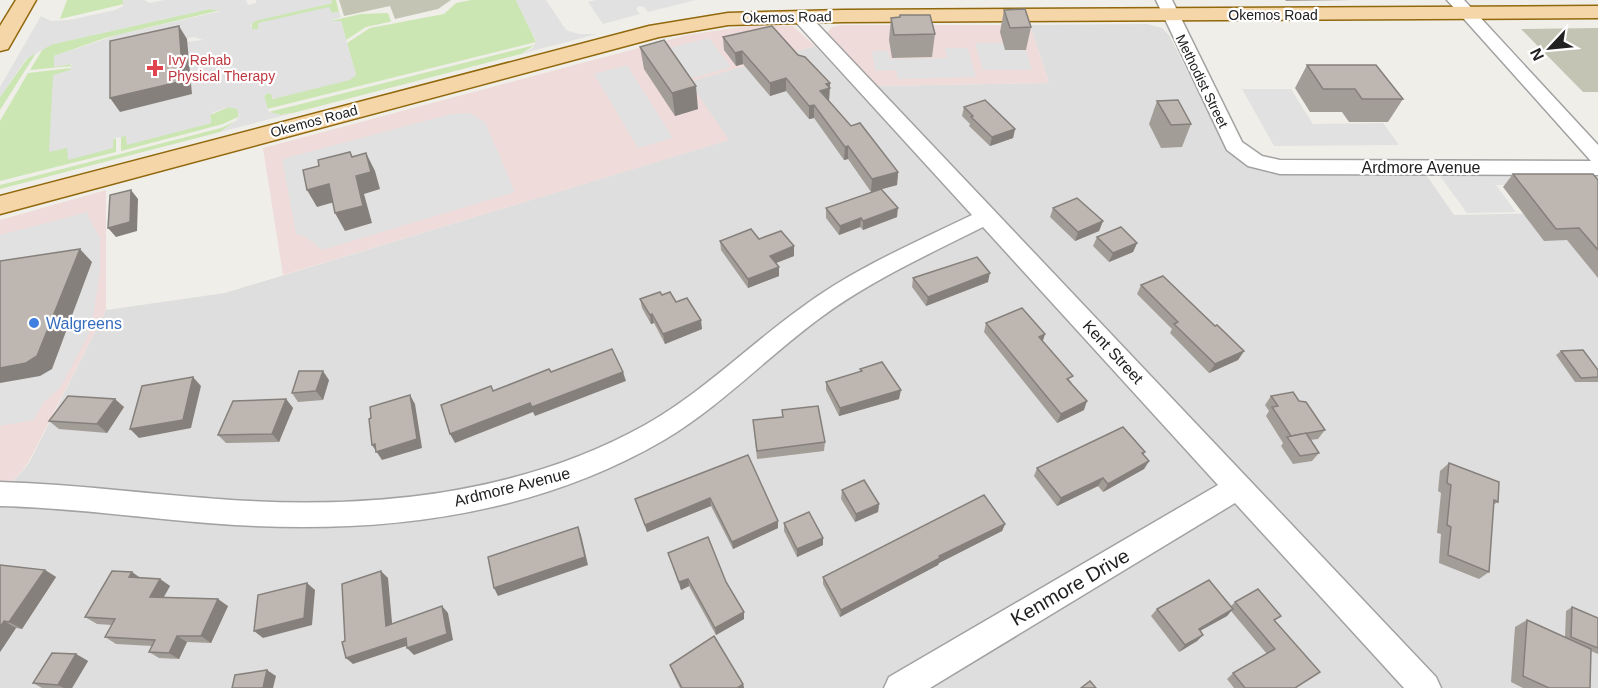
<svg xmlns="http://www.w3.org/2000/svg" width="1598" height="688" viewBox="0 0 1598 688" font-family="Helvetica,sans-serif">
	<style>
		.residential { fill: #dfdede }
		.commercial { fill: #efdbd9 }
		.construction { fill: #c4c4b4 }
		.grass { fill: #cbe6b3 }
		.parking { fill: #e1e1e1; fill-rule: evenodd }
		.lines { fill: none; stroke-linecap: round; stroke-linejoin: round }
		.minor-casing { stroke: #a2a2a2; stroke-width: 3 }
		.major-casing { stroke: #91680c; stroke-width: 3 }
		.minor { fill: #fff; fill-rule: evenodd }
		.major { fill: #f5d6a9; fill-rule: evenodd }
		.wall { fill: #a39d98 }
		.shaded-wall { fill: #85807c }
		.building { fill: #beb7b1; stroke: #85807c; stroke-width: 1.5 }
		.health-dot { fill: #e0444e; stroke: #fff; stroke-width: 2 }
		.shop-dot { fill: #3f7fe0; stroke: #fff; stroke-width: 2 }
		.labels { text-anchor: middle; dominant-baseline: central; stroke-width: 4.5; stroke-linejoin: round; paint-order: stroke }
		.far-street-label { font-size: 14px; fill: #212121; stroke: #fff }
		.far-health-label { font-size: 14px; fill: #be3a42; stroke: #fff; text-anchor: start }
		.street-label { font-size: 16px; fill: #212121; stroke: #fff }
		.shop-label { font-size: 16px; fill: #366cbe; stroke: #fff; text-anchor: start }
		.near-street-label { font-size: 20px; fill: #212121; stroke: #fff }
	</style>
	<rect width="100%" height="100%" fill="#f0eee8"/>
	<g class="residential">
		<path d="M1030 25 1147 24 1162 28 1169 35 1227 148 1243 162 1425 173 1454 215 1598 212V688H1438L871 86 1049 83Z"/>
		<path d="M815 46 1410 688H0V497L29 463 106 310 225 293 728 140 688 82Z"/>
	</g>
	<g class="commercial">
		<path d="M755 25 793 26 815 46 689 82 729 140 283 275 263 148 687 35Z"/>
		<path d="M841 25H1030L1049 83 871 86 826 34 832 27Z"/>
		<path d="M106 190V310L28 463 0 497V220Z"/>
	</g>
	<g class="construction">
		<path d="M339 0H451L438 9 395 19 390 6 344 16Z"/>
		<path d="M1598 28V92H1583L1521 29Z"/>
	</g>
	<g class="grass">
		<path d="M67 0H123L124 4 60 19Z"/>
		<path d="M331 0H336L339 12 332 13 329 8 258 24V29H252V23L257 20 332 3Z"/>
		<path d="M471 0H516L536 42 267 109 264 96 267 93 272 94V99L356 75 347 43 370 28 444 14 456 3Z"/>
		<path d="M209 9 221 10 105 38 54 56V67L70 64 72 66 30 70 44 47 53 44Z"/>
		<path d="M388 13 391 21 389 22 366 27 346 40 341 21H330L361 14Z"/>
		<path d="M535 45 521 54 293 113 280 115 269 112Z"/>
		<path d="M38 50 0 110V97L27 59Z"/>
		<path d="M71 68 69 71 66 148H68V159L112 148 113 140 116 138V152L0 181V121L28 73Z"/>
		<path d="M229 107 238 109V117L223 124 121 151V136H126L127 144 211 123 210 115Z"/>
		<path d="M236 121 220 132 0 189V185L221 128Z"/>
	</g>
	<g class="parking">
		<path d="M123 0H144L150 3 164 0H246L248 5 256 3V0H331L332 3 255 21 251 24 252 29H258V23L329 7 332 13 339 12 341 17 330 21H341L356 75 350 80 273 99 271 94 267 93 264 96 269 112 280 115 293 113 220 132 236 121 239 116 237 109 229 107 214 112 210 115 211 123 127 145 126 136 116 138 113 140V148L68 160 67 148 49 152 53 75 70 70 72 64 54 67V56L117 35 221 11 209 9 53 44 26 59 0 97V87L41 16 51 21 69 20 115 10 123 6ZM194 37 203 40 187 42 192 94 119 55Z"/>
		<path d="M516 0H546L566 30 579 34H597L521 54 533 48 536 41Z"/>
		<path d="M596 0H696L648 12 644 7 639 6 636 9 640 14 603 24 588 2Z"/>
		<path d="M709 38 731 67 686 80 664 49Z"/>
		<path d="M975 43H1003L1026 50 1032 70H983Z"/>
		<path d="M945 48H968L976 77 898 79 896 70 875 71 872 51H888L890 59 947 58Z"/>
		<path d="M627 65 673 138 638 148 594 74Z"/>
		<path d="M1242 89H1291L1313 124 1383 123 1399 145 1274 146Z"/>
		<path d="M470 113 485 122 515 192 322 250 306 237 296 234 282 159 451 114Z"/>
		<path d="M1572 174 1581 184 1496 185 1516 212 1467 213 1440 176Z"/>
		<path d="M88 212V216L100 238V271L91 330 60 388 43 403 34 420 0 426V235Z"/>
	</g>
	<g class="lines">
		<g class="minor-casing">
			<g id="minor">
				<path d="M1156 0H1172L1242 142 1262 156 1280 160 1591 161 1447 0H1464L1598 145V175L1280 174 1248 166 1227 150Z"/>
				<path d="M800 11 806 12 1436 677 1441 688H1404L1235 503 930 688H884L889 677 1218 485 983 227C927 255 870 281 820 318 767 357 721 406 664 440 534 516 383 534 235 525 156 520 79 508 0 506V482C77 484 154 495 231 500 373 509 519 495 645 425 702 393 748 346 801 308 853 269 914 243 972 215L794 20 792 16Z"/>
			</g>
		</g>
		<g class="major-casing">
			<g id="major">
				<path d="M16 0H36L8 49 0 51V26Z"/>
				<path d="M1598 6V18L843 22 728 25 659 37 0 214V196L649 26 728 13 843 10Z"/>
			</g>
		</g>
		<use href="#minor" class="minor"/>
		<use href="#major" class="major"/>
	</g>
	<g class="wall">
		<path d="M1285 0H1353L1286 1Z"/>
		<path d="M1004 10 1031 27 1026 50H1005L1000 32Z"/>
		<path d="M900 15 935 34 932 57 892 58 889 40 891 18 899 17Z"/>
		<path d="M723 37 798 55 830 83 829 101 851 126 898 172 897 185 882 189 897 217 863 230 860 227 839 235 826 218V208L871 192 848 159 844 160 814 118 809 119 786 91 770 96 743 64 736 66 724 50Z"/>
		<path d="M640 47 698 109 675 116 644 69Z"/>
		<path d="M1307 65 1403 99 1388 122H1349L1342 112H1310L1295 88Z"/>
		<path d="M1157 101 1191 124 1182 147 1161 148 1149 124Z"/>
		<path d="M964 107 1015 129 1013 138 990 146 969 126 970 124 962 116Z"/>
		<path d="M1513 174 1598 180V278L1567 240 1544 241 1503 187Z"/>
		<path d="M1053 208 1103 221 1099 231 1075 241 1050 217Z"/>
		<path d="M1097 237 1137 243 1133 252 1109 262 1093 246Z"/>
		<path d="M759 239 794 256 776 263 779 267V276L748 288 721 250 720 241Z"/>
		<path d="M913 278 988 282 926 306 912 287Z"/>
		<path d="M1141 285 1215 326 1244 351 1238 360 1209 373 1170 333 1172 329 1137 294Z"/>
		<path d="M662 295 676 302 702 329 665 344 654 323 651 324 642 308 640 299Z"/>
		<path d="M986 323 1045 334 1042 341 1071 382 1084 410 1057 423 984 332Z"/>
		<path d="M1561 351 1598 377V382H1575L1556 355Z"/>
		<path d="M860 369 899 399 839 416 826 390V382L860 372Z"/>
		<path d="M329 380 323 400 298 402 292 393Z"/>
		<path d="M1271 396 1299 401 1325 430 1318 439 1310 440 1319 453 1312 461 1293 464 1281 446 1283 443 1266 416 1269 411 1265 405Z"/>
		<path d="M286 399 293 408 279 442 226 443 218 435Z"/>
		<path d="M124 407 107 433 59 429 49 421Z"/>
		<path d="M782 410 825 442 824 451 757 459 753 420 782 417Z"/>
		<path d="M1145 452 1143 455 1149 461 1144 469 1103 492 1098 486 1057 506 1034 476 1037 468Z"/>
		<path d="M748 455 778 528 733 549 711 506 647 532 635 499Z"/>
		<path d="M1449 463 1498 502 1493 505 1489 572 1479 579 1439 563 1441 534 1437 533 1441 493 1438 491 1440 471Z"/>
		<path d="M842 490 879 504 878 512 855 522 841 499Z"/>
		<path d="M784 523 823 538V545L797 557 784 531Z"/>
		<path d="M1005 524 1002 531 939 563 938 565 840 617 823 584V577Z"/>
		<path d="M668 553 726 582 744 612V619L716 635 689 586 681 590Z"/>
		<path d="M0 565 45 570 56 577 22 629 16 628 0 652Z"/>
		<path d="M140 578 160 579 170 586 163 597 228 606 211 643 187 642 179 659 159 658 149 652 152 646 116 644 105 637 112 625 97 624 85 617Z"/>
		<path d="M1235 602 1275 621 1320 672 1296 688H1234L1227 679 1233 673 1267 654 1231 611 1227 616 1200 631 1203 635 1197 641 1179 652 1151 616 1157 609 1231 606Z"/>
		<path d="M1572 607 1598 618V654L1591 651 1590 688H1523L1511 682 1515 627 1527 620 1565 637 1566 611Z"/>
		<path d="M76 654 88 661 72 688H42L33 683Z"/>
		<path d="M670 665 743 684 744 688H680L672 671Z"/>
	</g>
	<g class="shaded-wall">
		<path d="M179 26 187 39 192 94 120 112 110 98Z"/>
		<path d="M742 51 743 64 736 66 735 53Z"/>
		<path d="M786 78V91L770 96V83Z"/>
		<path d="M830 83 829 101 820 91 826 84Z"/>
		<path d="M696 86 698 109 675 116 672 93Z"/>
		<path d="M814 105V118L809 119V106Z"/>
		<path d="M1015 129 1013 138 990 146 992 137Z"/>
		<path d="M848 146V159L844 160 845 147Z"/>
		<path d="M366 153 375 171 380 189 364 194 372 223 345 231 335 213 356 176Z"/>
		<path d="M898 172 897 185 871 192 872 179Z"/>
		<path d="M329 184 338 201 317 207 307 190Z"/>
		<path d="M131 190 138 199 137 231 116 237 108 228Z"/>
		<path d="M898 208 897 217 863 230V221Z"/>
		<path d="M861 218 860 227 839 235 840 226Z"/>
		<path d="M1103 221 1099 231 1075 241 1078 232Z"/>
		<path d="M1137 243 1133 252 1109 262 1113 253Z"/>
		<path d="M794 246V256L771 265 770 256Z"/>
		<path d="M80 249 92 262 52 369 40 376 0 383V368Z"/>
		<path d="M779 267V276L748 288V279Z"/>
		<path d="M990 273 988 282 926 306 928 297Z"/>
		<path d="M652 314 654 323 651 324 650 315Z"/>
		<path d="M701 320 702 329 665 344 663 334Z"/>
		<path d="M1045 334 1042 344 1039 337Z"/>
		<path d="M1244 351 1238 360 1209 373 1215 364Z"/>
		<path d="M323 371 329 380 323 400 316 391Z"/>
		<path d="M623 372 626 381 535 416 533 412 455 443 450 434 530 403Z"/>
		<path d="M193 377 201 386 191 428 139 438 130 429Z"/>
		<path d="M901 390 899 399 839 416 840 408Z"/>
		<path d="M410 395 415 404 422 448 382 460 372 445Z"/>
		<path d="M115 399 124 407 107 433 97 424Z"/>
		<path d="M286 399 293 408 279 442 272 434Z"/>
		<path d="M1087 401 1084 410 1057 423 1061 414Z"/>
		<path d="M1149 461 1144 469 1103 492 1108 484Z"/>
		<path d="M1103 478 1098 486 1057 506 1061 498Z"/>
		<path d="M710 498 711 506 647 532 645 525Z"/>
		<path d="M879 504 878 512 855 522 856 514Z"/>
		<path d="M778 521V528L733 549 732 542Z"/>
		<path d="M1005 524 1002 531 939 563 938 565 840 617 841 610 939 556Z"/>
		<path d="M578 527 581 535 588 565 498 596 494 588Z"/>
		<path d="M823 538V545L797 557V549Z"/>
		<path d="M45 570 56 577 22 629 9 622Z"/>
		<path d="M381 571 388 578 393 633 386 626Z"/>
		<path d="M132 572 142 579 129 577Z"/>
		<path d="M160 579 170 586 160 604 150 597Z"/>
		<path d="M688 579 689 586 681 590 679 582Z"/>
		<path d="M307 583 315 590 312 625 263 638 254 631Z"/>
		<path d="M218 599 228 606 211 643 201 636Z"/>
		<path d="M442 606 448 613 453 640 414 655 407 648Z"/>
		<path d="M1233 609 1227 616 1192 635 1199 629Z"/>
		<path d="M744 612V619L716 635 715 628Z"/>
		<path d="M4 621 16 628 0 652V627Z"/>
		<path d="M1203 635 1197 641 1179 652 1185 645Z"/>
		<path d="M177 636 187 642 179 659 169 653Z"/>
		<path d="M406 638 412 644 353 664 346 658Z"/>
		<path d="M76 654 88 661 72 688H64L58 685Z"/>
		<path d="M267 670 276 676 273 688H263Z"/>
		<path d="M743 684 744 688H737Z"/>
	</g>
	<g class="building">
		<path d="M1025 9 1031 27 1010 28 1004 10Z"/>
		<path d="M900 15H930L935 34 894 35 891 18 900 17Z"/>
		<path d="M179 26 183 81 110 98V41Z"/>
		<path d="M772 26 798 55 805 57 830 83 826 84 830 88 820 91 851 126 860 123 898 172 872 179 848 146 845 147 814 105 809 106 786 78 770 83 742 51 735 53 723 37Z"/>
		<path d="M664 40 696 86 672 93 640 47Z"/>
		<path d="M1307 65H1376L1403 99H1362L1355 89H1323Z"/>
		<path d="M985 100 1015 129 992 137 971 117 973 116 964 107Z"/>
		<path d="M1178 100 1191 124 1171 125 1157 101Z"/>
		<path d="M350 152 352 157 366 153 371 172 356 176 363 206 335 213 329 184 307 190 303 170 319 166 318 160Z"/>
		<path d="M1513 174H1593L1598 180V250L1579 228 1556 229Z"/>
		<path d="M881 189 898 208 863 221 861 218 840 226 826 208Z"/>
		<path d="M131 190 130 222 108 228 110 195Z"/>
		<path d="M1077 198 1103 221 1078 232 1053 208Z"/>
		<path d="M1121 227 1137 243 1113 253 1097 237Z"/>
		<path d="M751 229 759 239 781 231 794 246 770 256 779 267 748 279 720 241Z"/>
		<path d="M80 249 37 356 26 363 0 368V261Z"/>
		<path d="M977 257 990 273 928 297 913 278Z"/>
		<path d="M1163 276 1215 326 1217 325 1244 351 1215 364 1174 324 1178 322 1141 285Z"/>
		<path d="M660 292 662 295 670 292 676 302 687 298 701 320 663 334 652 314 650 315 640 299Z"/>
		<path d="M1022 308 1045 334 1039 337 1073 376 1067 379 1087 401 1061 414 986 323Z"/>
		<path d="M612 349 623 372 532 407 530 403 450 434 441 405 491 386 493 391 549 369 551 372Z"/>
		<path d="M1583 350 1598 370V377L1581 378 1561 351Z"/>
		<path d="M882 362 901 390 840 408 826 382 862 371 860 369Z"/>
		<path d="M299 371H323L316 391 292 393Z"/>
		<path d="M193 377 183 420 130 429 142 386Z"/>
		<path d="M1293 392 1299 401 1306 402 1325 430 1291 436 1272 407 1278 406 1271 396Z"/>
		<path d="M410 395 417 439 376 452 375 444 372 445 369 419 371 418 370 407Z"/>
		<path d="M68 396 115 399 97 424 49 421Z"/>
		<path d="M286 399 272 434 218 435 233 401Z"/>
		<path d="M818 406 825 442 757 451 753 420 783 417 782 410Z"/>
		<path d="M1123 427 1145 452 1142 453 1149 461 1108 484 1103 478 1061 498 1037 468Z"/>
		<path d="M1306 433 1319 453 1300 456 1287 437Z"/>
		<path d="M748 455 778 521 732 542 710 498 645 525 635 499Z"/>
		<path d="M1449 463 1499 482 1498 502 1494 500 1489 572 1448 555 1451 527 1447 525 1451 485 1447 483Z"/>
		<path d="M864 480 879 504 856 514 842 490Z"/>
		<path d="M984 495 1005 524 939 556 940 558 841 610 823 577Z"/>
		<path d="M809 512 823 538 797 549 784 523Z"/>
		<path d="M578 527 585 557 494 588 488 557Z"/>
		<path d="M708 537 726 582 744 612 715 628 688 579 679 582 668 553Z"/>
		<path d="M0 565 45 570 9 622 4 621 0 627Z"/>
		<path d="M112 571 132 572 129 577 160 579 150 597 218 599 201 636H177L169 653 149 652 155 640 105 637 115 619 85 617Z"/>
		<path d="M381 571 386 626 442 606 447 634 407 648 406 638 346 658 342 642 345 641 342 584Z"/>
		<path d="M1209 580 1233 609 1199 629 1203 635 1185 645 1157 609Z"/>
		<path d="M307 583 304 618 254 631 258 595Z"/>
		<path d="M1258 589 1281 616 1274 620 1320 672 1295 688H1245L1233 673 1275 649 1235 602Z"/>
		<path d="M1572 607 1598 618V648L1571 637Z"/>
		<path d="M1527 620 1591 649 1590 688H1549L1523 676Z"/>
		<path d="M714 636 743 684 737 688H682L670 665Z"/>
		<path d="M52 653 76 654 58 685 33 683Z"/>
		<path d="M267 670 263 688H232L235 675Z"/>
		<path d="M1090 681 1096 688H1081Z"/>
	</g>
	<path class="health-dot" d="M152 59h6v6h6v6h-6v6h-6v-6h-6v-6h6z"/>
	<circle class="shop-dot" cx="34" cy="323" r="6"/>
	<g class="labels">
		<g class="far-street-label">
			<text x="1273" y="15">Okemos Road</text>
			<text transform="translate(787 17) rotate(-1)">Okemos Road</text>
			<text transform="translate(1202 81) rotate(64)">Methodist Street</text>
			<text transform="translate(314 121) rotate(-15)">Okemos Road</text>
		</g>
		<g class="far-health-label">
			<text x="168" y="60">Ivy Rehab<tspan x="168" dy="16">Physical Therapy</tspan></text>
		</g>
		<g class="street-label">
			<text x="1421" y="167">Ardmore Avenue</text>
			<text transform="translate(1113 352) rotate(47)">Kent Street</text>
			<text transform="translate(512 487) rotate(-14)">Ardmore Avenue</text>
		</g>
		<g class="shop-label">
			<text x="46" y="323">Walgreens</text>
		</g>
		<g class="near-street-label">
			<text transform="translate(1070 587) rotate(-30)">Kenmore Drive</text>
		</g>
	</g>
	<g transform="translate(1550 48) rotate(244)" stroke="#ffffff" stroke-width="4.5" paint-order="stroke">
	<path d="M0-4.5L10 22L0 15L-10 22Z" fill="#212121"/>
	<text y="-9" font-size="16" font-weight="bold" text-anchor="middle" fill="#212121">N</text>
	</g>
</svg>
